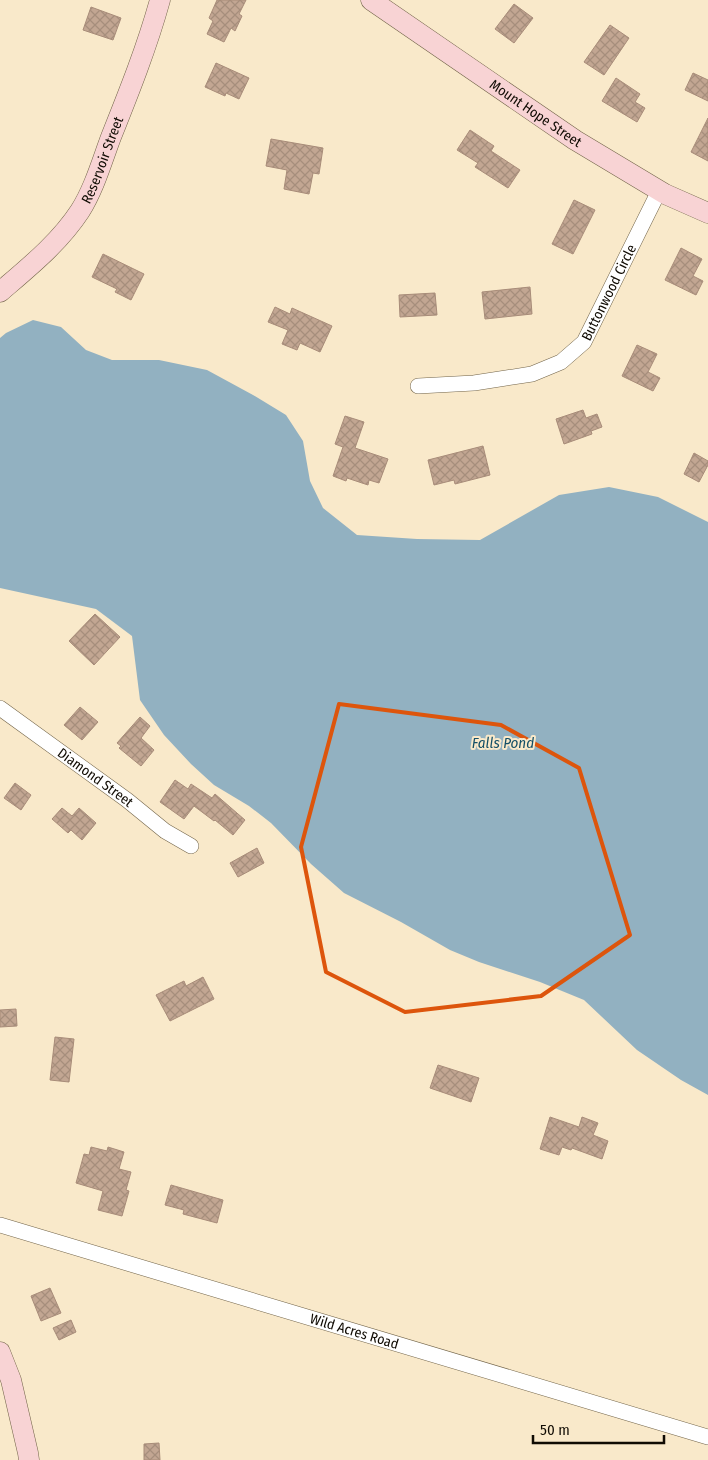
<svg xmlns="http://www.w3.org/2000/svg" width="708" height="1460" viewBox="0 0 708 1460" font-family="'Fira Sans Condensed',sans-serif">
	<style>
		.water { fill: #92b1c1 }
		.building { fill: url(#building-cross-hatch); stroke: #a88c79 }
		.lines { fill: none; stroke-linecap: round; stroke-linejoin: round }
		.street-casing { stroke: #726449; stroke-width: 16 }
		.secondary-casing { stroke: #726449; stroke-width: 21 }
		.street { stroke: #fff; stroke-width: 15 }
		.secondary { stroke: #f8d3d4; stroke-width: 20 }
		.marked { fill: none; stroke: #dd550c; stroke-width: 4; stroke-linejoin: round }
		.labels { text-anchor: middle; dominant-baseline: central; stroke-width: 4; stroke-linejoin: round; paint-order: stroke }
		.street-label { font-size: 14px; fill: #100b03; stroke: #f9e9ca }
		.water-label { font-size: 15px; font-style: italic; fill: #134f67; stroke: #f9e9ca }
	</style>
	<defs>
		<pattern id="building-cross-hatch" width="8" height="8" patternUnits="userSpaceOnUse" patternTransform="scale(1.25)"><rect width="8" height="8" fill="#c2a692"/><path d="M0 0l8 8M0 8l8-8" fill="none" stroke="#a68e7c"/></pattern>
	</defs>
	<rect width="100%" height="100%" fill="#f9e9ca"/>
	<path class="water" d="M33 320 61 327 86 350 112 360H159L207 370 253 395 286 415 303 441 310 481 323 508 357 535 417 539 480 540 559 495 609 487 658 497 708 522V1095L681 1080 637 1050 584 1000 540 982 479 962 450 950 401 922 344 893 311 864 271 823 249 806 214 785 191 764 164 735 140 700 132 636 96 609 0 588V338L6 333Z"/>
	<g class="building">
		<path d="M217 0H246L239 14 242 16 235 31 231 28 224 42 207 34 213 21 209 18Z"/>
		<path d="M514 4 533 18 514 43 495 29Z"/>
		<path d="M91 7 121 18 113 40 83 30Z"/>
		<path d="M610 25 629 38 604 75 584 62Z"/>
		<path d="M216 63 249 78 239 99 226 93 225 96 205 87Z"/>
		<path d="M693 73 708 80V101L685 90Z"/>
		<path d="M616 78 640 94 635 102 645 108 637 122 602 101Z"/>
		<path d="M708 118V161L691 152Z"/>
		<path d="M470 130 494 146 491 151 520 170 508 188 475 167 478 163 457 150Z"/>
		<path d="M271 139 323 148 319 174 313 173 309 194 284 189 287 170 266 166Z"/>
		<path d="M574 200 595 210 573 254 552 244Z"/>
		<path d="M681 248 702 259 693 276 703 281 696 295 665 280Z"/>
		<path d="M103 254 144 274 131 300 115 292 117 289 92 277Z"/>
		<path d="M530 287 532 314 485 319 482 292Z"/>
		<path d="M435 293 437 315 400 317 399 295Z"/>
		<path d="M275 307 290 314 292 308 332 326 320 352 300 343 297 350 282 344 288 330 268 322Z"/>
		<path d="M637 345 657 354 648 372 660 378 653 391 622 376Z"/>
		<path d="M583 410 586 418 597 414 602 427 591 431 592 434 564 444 556 419Z"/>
		<path d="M345 416 364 422 355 448 388 459 379 483 369 480 368 485 347 478 346 481 333 476 343 447 335 444Z"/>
		<path d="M483 446 490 475 455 484 454 480 434 485 428 460Z"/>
		<path d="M694 453 708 461V465L699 482 684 474Z"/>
		<path d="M95 614 120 637 94 665 69 641Z"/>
		<path d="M80 707 98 722 82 740 64 725Z"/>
		<path d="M140 717 150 726 141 738 154 750 141 766 119 748 121 746 117 743Z"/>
		<path d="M175 780 188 789 191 784 212 798 215 794 245 820 233 835 215 820 214 821 194 806 184 819 160 802Z"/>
		<path d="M15 783 31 795 21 810 4 798Z"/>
		<path d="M62 808 72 816 79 808 96 823 82 840 71 830 68 833 52 819Z"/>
		<path d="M257 848 264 863 238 877 230 863Z"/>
		<path d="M203 977 214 999 170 1021 156 995 184 981 186 986Z"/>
		<path d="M16 1009 17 1026 0 1027V1010Z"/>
		<path d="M55 1037 74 1039 69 1082 50 1080Z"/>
		<path d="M438 1065 479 1078 471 1102 430 1088Z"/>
		<path d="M550 1117 579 1127 582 1117 598 1123 593 1135 608 1141 602 1159 572 1148 571 1150 562 1147 559 1155 540 1149Z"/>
		<path d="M91 1147 107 1151 108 1147 124 1152 119 1169 131 1172 126 1190 129 1191 122 1216 98 1210 103 1191 76 1183 84 1154 89 1155Z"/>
		<path d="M171 1185 223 1200 217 1223 183 1214 184 1210 165 1205Z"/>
		<path d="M50 1288 61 1313 41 1321 31 1296Z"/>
		<path d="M71 1320 76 1332 59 1340 53 1328Z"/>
		<path d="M159 1443 160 1460H144V1444Z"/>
	</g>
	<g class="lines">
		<g class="street-casing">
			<g id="street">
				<path id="s1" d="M418 386 474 383 532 374 561 362 584 342 659 191"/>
				<path id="s2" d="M0 708 127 800 165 831 191 846"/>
				<path id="s3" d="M0 1225 708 1437"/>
			</g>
		</g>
		<g class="secondary-casing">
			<g id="secondary">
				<path id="s4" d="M371 0 575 140 665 194 708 213"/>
				<path id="s5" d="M0 292C29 267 59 243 80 211 94 189 102 161 111 137 129 92 147 47 160 0"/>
				<path d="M0 1352 11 1380 28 1453 29 1460"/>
			</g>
		</g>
		<use href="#street" class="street"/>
		<use href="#secondary" class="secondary"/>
	</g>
	<path class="marked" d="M339 704 501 725 579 768 630 935 541 996 405 1012 326 972 301 847Z"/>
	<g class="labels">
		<g class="street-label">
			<text stroke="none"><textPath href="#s4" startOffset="200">Mount Hope Street</textPath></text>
			<text stroke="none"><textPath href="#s5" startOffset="170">Reservoir Street</textPath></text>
			<text stroke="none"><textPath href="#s1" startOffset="232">Buttonwood Circle</textPath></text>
			<text stroke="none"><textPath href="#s2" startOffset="118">Diamond Street</textPath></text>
			<text stroke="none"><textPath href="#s3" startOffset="370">Wild Acres Road</textPath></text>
		</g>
		<g class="water-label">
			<text x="503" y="743">Falls Pond</text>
		</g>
	</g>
	<path d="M533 1435v8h131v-8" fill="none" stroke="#100b03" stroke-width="2.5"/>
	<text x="540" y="1435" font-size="15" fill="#100b03" stroke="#f9e9ca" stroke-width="4" paint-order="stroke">50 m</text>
</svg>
